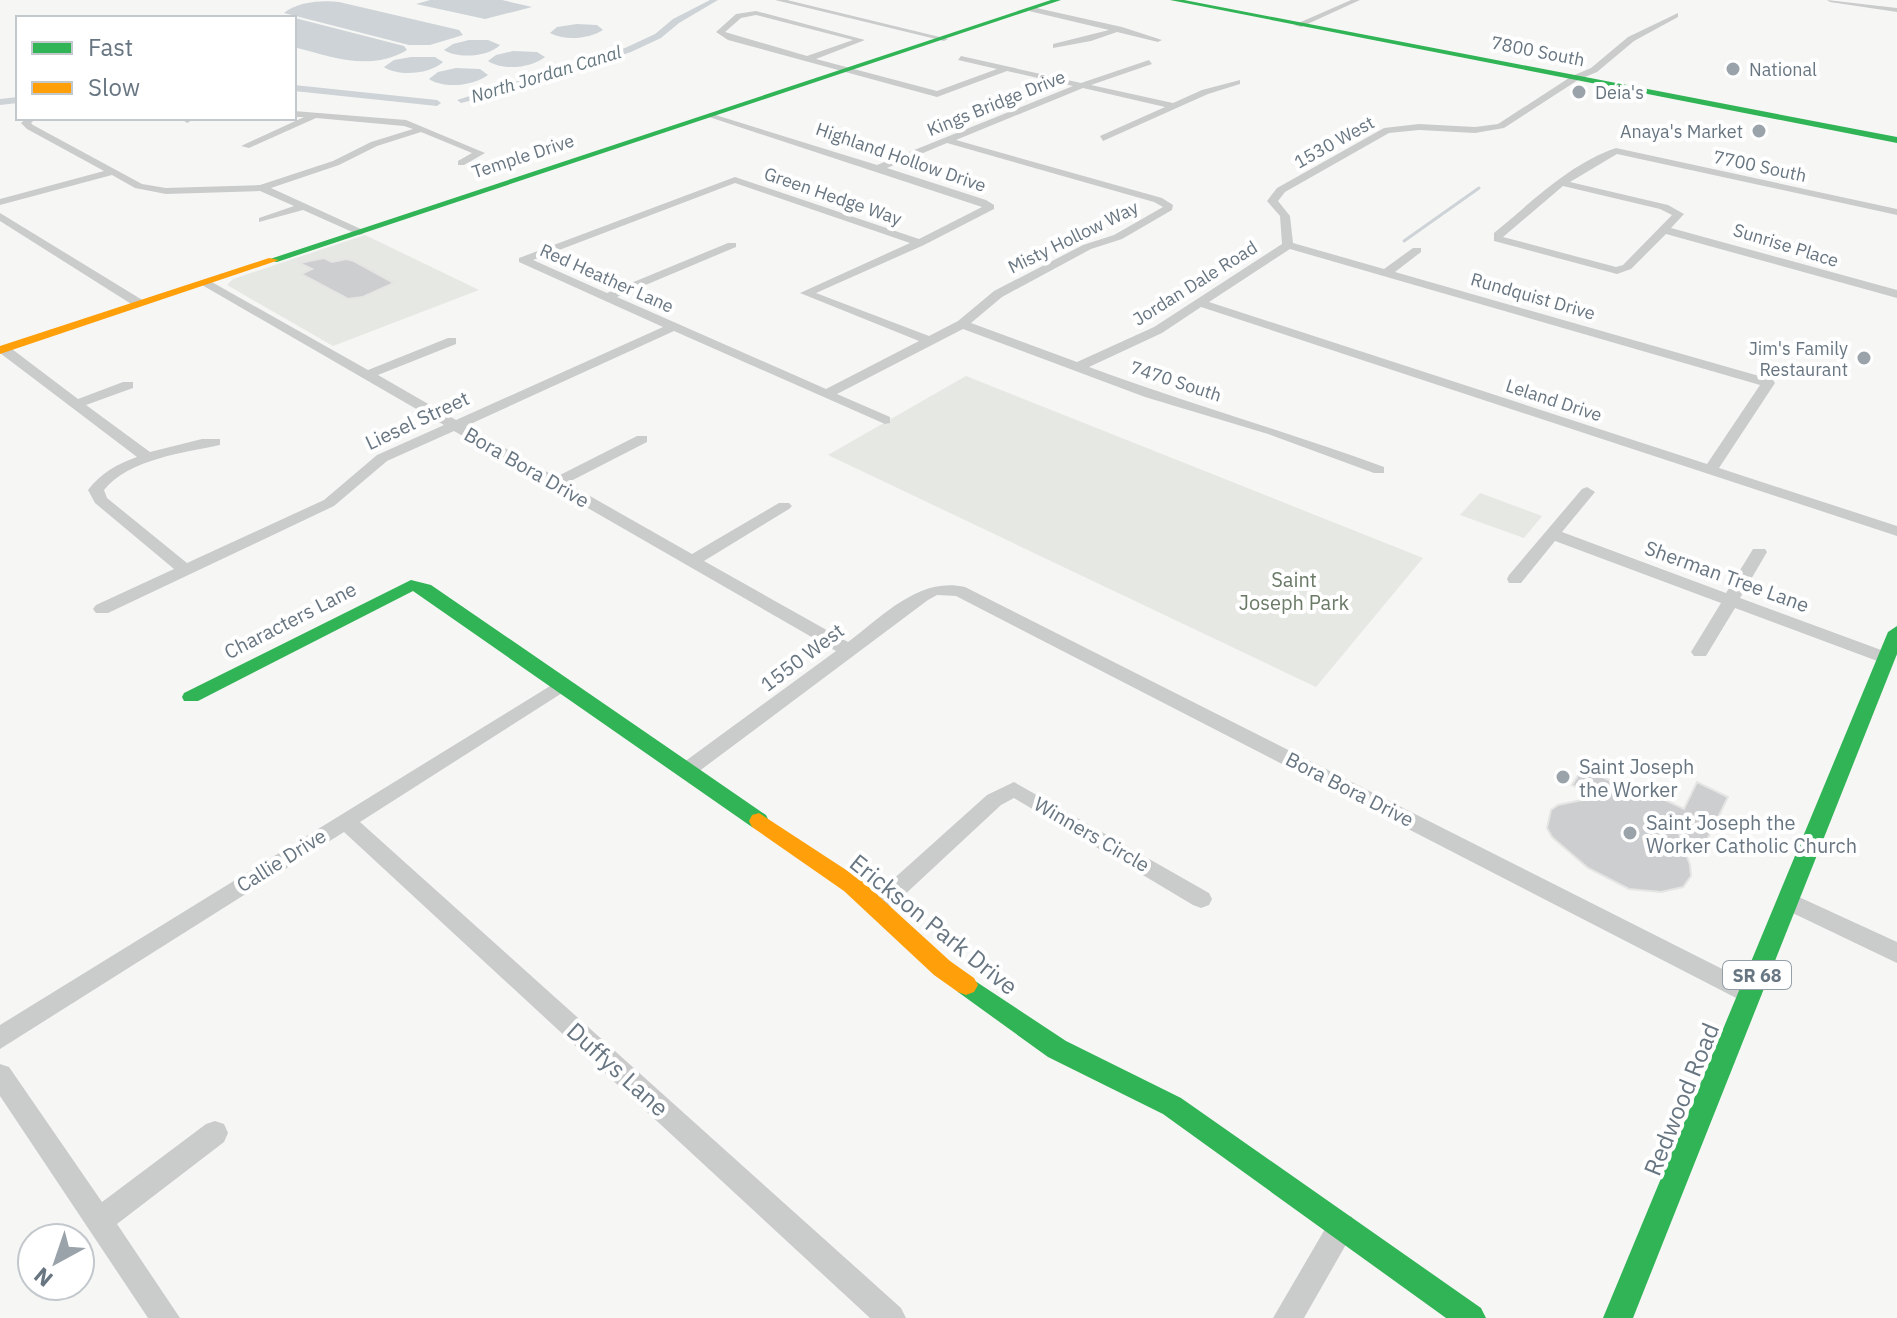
<svg xmlns="http://www.w3.org/2000/svg" width="1897" height="1318" viewBox="0 0 1897 1318" font-family="'IBM Plex Sans',sans-serif">
	<style>
		.green { fill: #e6e8e3 }
		.water { fill: #cdd3d6 }
		.lines { fill: none; stroke-linecap: round; stroke-linejoin: round }
		.stream { stroke: #cdd3d6; stroke-width: 3 }
		.canal { fill: #cdd3d6; fill-rule: evenodd }
		.building { fill: #cdcecf; stroke: #e5e5e4; stroke-width: 2 }
		.street { fill: #cacccc; fill-rule: evenodd }
		.fast { fill: #30b455; fill-rule: evenodd }
		.slow { fill: #ff9f0a; fill-rule: evenodd }
		.poi-dot { fill: #9aa3aa; stroke: #fff; stroke-width: 3 }
		.labels { text-anchor: middle; dominant-baseline: central; stroke-width: 8; stroke-linejoin: round; paint-order: stroke }
		.far-street-label { font-size: 18px; fill: #687682; stroke: #fff }
		.far-poi-label { font-size: 18px; fill: #687682; stroke: #fff; text-anchor: start }
		.far-water-label { font-size: 18px; font-style: italic; fill: #64777f; stroke: #fff }
		.shield { fill: #fff; stroke: #959fa8; stroke-width: 2 }
		.shield-label { font-size: 18px; font-weight: bold; fill: #687682 }
		.street-label { font-size: 20px; fill: #687682; stroke: #fff }
		.park-label { font-size: 20px; fill: #6a7a66; stroke: #fff }
		.poi-label { font-size: 20px; fill: #687682; stroke: #fff; text-anchor: start }
		.near-street-label { font-size: 24px; fill: #687682; stroke: #fff }
	</style>
	<rect width="100%" height="100%" fill="#f6f6f5"/>
	<g class="green">
		<path d="M365 235 479 290 333 346 227 285 233 279Z"/>
		<path d="M966 376 1423 558 1316 687 828 455Z"/>
		<path d="M1480 493 1542 516 1524 538 1460 515Z"/>
	</g>
	<g class="water">
		<path d="M430 0H502L532 7 485 19 416 4Z"/>
		<path d="M339 2 459 30 463 35 430 45H409L284 13C297 2 322 0 339 2Z"/>
		<path d="M269 15 287 16 404 46 407 50C370 72 332 57 294 47V18H250Z"/>
		<path d="M577 24 597 25 603 30C589 39 565 41 550 33L557 27Z"/>
		<path d="M469 40H488L500 45C488 57 458 59 444 50L453 44Z"/>
		<path d="M513 51 537 52 545 57C531 68 503 71 488 61L496 55Z"/>
		<path d="M411 57H435L443 62C430 74 399 77 384 67L394 60Z"/>
		<path d="M456 68 480 69 488 75C473 86 444 89 429 79L438 72Z"/>
	</g>
	<g class="lines">
		<path class="stream" d="M1404 241 1479 188"/>
		<g class="canal">
			<path d="M710 0H718L679 23 661 38 631 52 521 88 461 103 457 100 625 48 655 34 673 19Z"/>
			<path d="M294 85 437 100 441 103 437 106 294 91Z"/>
			<path d="M18 97V103L0 105V99Z"/>
		</g>
	</g>
	<g class="building">
		<path d="M324 258 332 262 346 259 354 261 394 283 363 297 348 299 301 274 312 269 299 263Z"/>
		<path d="M1583 768 1626 788 1629 783 1684 809 1697 782 1728 797 1704 846 1679 834 1690 865 1691 876 1683 887 1661 892 1629 889 1588 868 1552 837 1547 828 1551 810 1558 805 1596 797 1572 785Z"/>
	</g>
	<g class="lines">
		<g class="street">
			<path d="M775 0H787L948 39 944 41Z"/>
			<path d="M1351 0H1360L1301 27 1294 25Z"/>
			<path d="M1827 0 1897 8V12L1830 2Z"/>
			<path d="M1032 7 1122 27 1162 40 1158 42 1117 32 1091 41 1053 48V44L1109 30 1029 11Z"/>
			<path d="M756 11 865 40 816 59 937 91 997 69 958 60 961 56 1081 83 1149 60 1152 64 1091 85 1173 103 1202 90 1240 80V84L1208 94 1103 141 1100 136 1165 107 1083 88 956 140 1162 198 1173 205 1172 210 1122 239 1091 249 1002 297 971 323 1077 362 1154 327 1282 244 1280 216 1267 201 1277 188 1384 128 1419 124 1475 127 1498 124 1572 76 1591 68 1628 37 1678 13V17L1634 41 1597 72 1578 80 1504 128 1475 133 1419 130 1389 133 1285 192 1278 201 1290 216 1293 243 1384 269 1413 248H1421V252L1395 272 1773 380 1775 383 1719 468 1897 526V536L1201 307 1162 333 1089 367C1186 403 1286 431 1384 467V473H1374L1268 434 1145 397 963 329 837 394 890 417V423L885 424 674 331 466 426 556 477 637 436H647V442L567 483 692 554 779 503H789L792 506 789 509 704 561 848 642C882 617 919 576 965 587L1758 987 1762 994 1758 1001 1750 1004 1742 1001 956 596 937 595 928 600 694 775H680L677 770 680 765 836 651 454 431 387 461 334 506 108 613H96L93 609 96 605 174 569 95 503 88 490C101 473 117 464 137 457L0 353V346H8L78 399 123 382H133V388L86 405 150 452 202 439H220V445C183 453 129 459 104 490L107 498 187 563 324 500 377 455 444 425 202 285V281H210L368 370 448 338H456V344L378 375 456 420 663 327 519 262V258L735 177 919 239 982 207 709 117V113L877 165 1073 86 1007 71 937 97 728 40 716 32 736 14ZM756 15 853 40 807 56 725 32 741 18ZM947 143 1154 202 1163 207 1114 235 1083 245 994 291 958 321 929 336 816 293 924 245 994 209V205L986 200 887 168ZM735 183 910 243 800 293 919 341 826 389 617 297 736 247V243H728L607 293 533 260ZM1290 249 1760 385 1707 464 1209 302Z"/>
			<path d="M294 111 406 120 485 153 464 165H458V161L472 153 421 132 377 146 339 165 271 188 363 230V234L359 235 303 210 259 222V218L294 206 260 191 166 194 135 188 112 175 0 205V199L104 171 27 129 21 123 27 118H36L31 123 33 125 142 184 166 188 260 185 333 161 371 142 413 129 404 126 316 118 249 148 241 146 304 117H294Z"/>
			<path d="M184 118H196L187 123 183 120Z"/>
			<path d="M1616 148 1897 209V215L1617 154 1570 182 1668 205 1684 214 1671 228 1897 290V298L1666 234 1631 269 1617 274 1494 241V233C1532 202 1569 164 1616 148ZM1563 186 1660 209 1672 215 1623 265 1616 267 1503 237Z"/>
			<path d="M0 213 144 301 146 304 136 307 0 221Z"/>
			<path d="M1587 487 1595 492 1562 532 1726 593 1753 549H1765L1767 552 1740 598 1892 654 1895 658 1886 664 1880 662 1735 608 1706 656H1694L1691 652 1721 603 1555 541 1521 583H1509L1507 579 1509 575 1582 489Z"/>
			<path d="M563 678 572 684 570 688 360 822 901 1308 906 1318H870L344 832 0 1049V1025Z"/>
			<path d="M1014 782 1209 893 1212 899 1209 905 1201 908 1193 905 1014 798 1001 805 886 912 878 915 870 912 867 906 870 900 987 795Z"/>
			<path d="M1788 892 1897 942V963L1780 907 1777 901 1780 895Z"/>
			<path d="M0 1064 9 1067 102 1202 206 1124 215 1121 224 1124 228 1133 224 1142 117 1224 180 1318H148L0 1096Z"/>
			<path d="M1342 1213 1352 1217 1356 1227 1304 1318H1273L1332 1217Z"/>
		</g>
		<g class="fast">
			<path d="M1051 0H1061L277 262 267 260Z"/>
			<path d="M1170 0H1184L1897 137V143Z"/>
			<path d="M411 580 431 585 766 815 769 821 766 827 759 829 752 827 413 591 198 701H184L182 697 184 693Z"/>
			<path d="M1897 626V654L1633 1318H1603L1888 632Z"/>
			<path d="M966 975 1066 1041 1181 1098 1481 1308 1486 1318H1446L1163 1114 1048 1057 958 992 954 985 958 978Z"/>
		</g>
		<g class="slow">
			<path d="M269 258 279 260 0 354V346Z"/>
			<path d="M759 813 860 879 950 961 974 978 978 985 974 992 966 995 958 992 934 975 844 891 752 827 749 821 752 815Z"/>
		</g>
	</g>
	<g class="poi-dot">
		<circle cx="1733" cy="69" r="8"/>
		<circle cx="1579" cy="92" r="8"/>
		<circle cx="1759" cy="131" r="8"/>
		<circle cx="1864" cy="358" r="8"/>
		<circle cx="1563" cy="777" r="8"/>
		<circle cx="1630" cy="833" r="8"/>
	</g>
	<g class="labels">
		<g class="far-street-label">
			<text transform="translate(1538 51) rotate(11)">7800 South</text>
			<text transform="translate(996 103) rotate(-22)">Kings Bridge Drive</text>
			<text transform="translate(1334 142) rotate(-29)">1530 West</text>
			<text transform="translate(523 156) rotate(-18)">Temple Drive</text>
			<text transform="translate(901 157) rotate(19)">Highland Hollow Drive</text>
			<text transform="translate(1760 166) rotate(12)">7700 South</text>
			<text transform="translate(833 196) rotate(19)">Green Hedge Way</text>
			<text transform="translate(1073 237) rotate(-26)">Misty Hollow Way</text>
			<text transform="translate(1786 245) rotate(17)">Sunrise Place</text>
			<text transform="translate(607 278) rotate(24)">Red Heather Lane</text>
			<text transform="translate(1195 283) rotate(-32)">Jordan Dale Road</text>
			<text transform="translate(1533 296) rotate(16)">Rundquist Drive</text>
			<text transform="translate(1176 381) rotate(18)">7470 South</text>
			<text transform="translate(1554 400) rotate(18)">Leland Drive</text>
		</g>
		<g class="far-poi-label">
			<text x="1749" y="69">National</text>
			<text x="1595" y="92">Deia's</text>
			<text x="1743" y="131" text-anchor="end">Anaya's Market</text>
			<text x="1848" y="348" text-anchor="end">Jim's Family<tspan x="1848" dy="21">Restaurant</tspan></text>
		</g>
		<g class="far-water-label">
			<text transform="translate(546 74) rotate(-17)">North Jordan Canal</text>
		</g>
		<rect class="shield" x="1723" y="961" width="68" height="28" rx="6"/>
		<g class="shield-label">
			<text x="1757" y="975">SR 68</text>
		</g>
		<g class="street-label">
			<text transform="translate(417 420) rotate(-25)">Liesel Street</text>
			<text transform="translate(527 467) rotate(30)">Bora Bora Drive</text>
			<text transform="translate(1727 576) rotate(20)">Sherman Tree Lane</text>
			<text transform="translate(290 620) rotate(-27)">Characters Lane</text>
			<text transform="translate(802 657) rotate(-37)">1550 West</text>
			<text transform="translate(1350 789) rotate(27)">Bora Bora Drive</text>
			<text transform="translate(1092 834) rotate(30)">Winners Circle</text>
			<text transform="translate(281 860) rotate(-32)">Callie Drive</text>
		</g>
		<g class="park-label">
			<text x="1294" y="579">Saint<tspan x="1294" dy="23">Joseph Park</tspan></text>
		</g>
		<g class="poi-label">
			<text x="1579" y="766">Saint Joseph<tspan x="1579" dy="23">the Worker</tspan></text>
			<text x="1646" y="822">Saint Joseph the<tspan x="1646" dy="23">Worker Catholic Church</tspan></text>
		</g>
		<g class="near-street-label">
			<text transform="translate(934 924) rotate(39)">Erickson Park Drive</text>
			<text transform="translate(618 1069) rotate(42)">Duffys Lane</text>
			<text transform="translate(1681 1099) rotate(-68)">Redwood Road</text>
		</g>
	</g>
	<rect x="16" y="16" width="280" height="104" fill="#ffffff" stroke="#c3c8cd" stroke-width="2"/>
	<rect x="32" y="42" width="40" height="12" fill="#30b455" stroke="#c3c8cd" stroke-width="2"/>
	<text x="88" y="56" font-size="24" fill="#687682">Fast</text>
	<rect x="32" y="82" width="40" height="12" fill="#ff9f0a" stroke="#c3c8cd" stroke-width="2"/>
	<text x="88" y="96" font-size="24" fill="#687682">Slow</text>
	<g transform="translate(56 1262) rotate(220)"><circle r="38" fill="#ffffff" stroke="#c3c8cd" stroke-width="2"/>
	<path d="M0-6L14 30L0 20L-14 30Z" fill="#9aa3aa"/>
	<text y="-12" font-size="22" font-weight="bold" text-anchor="middle" fill="#687682">N</text>
	</g>
</svg>
